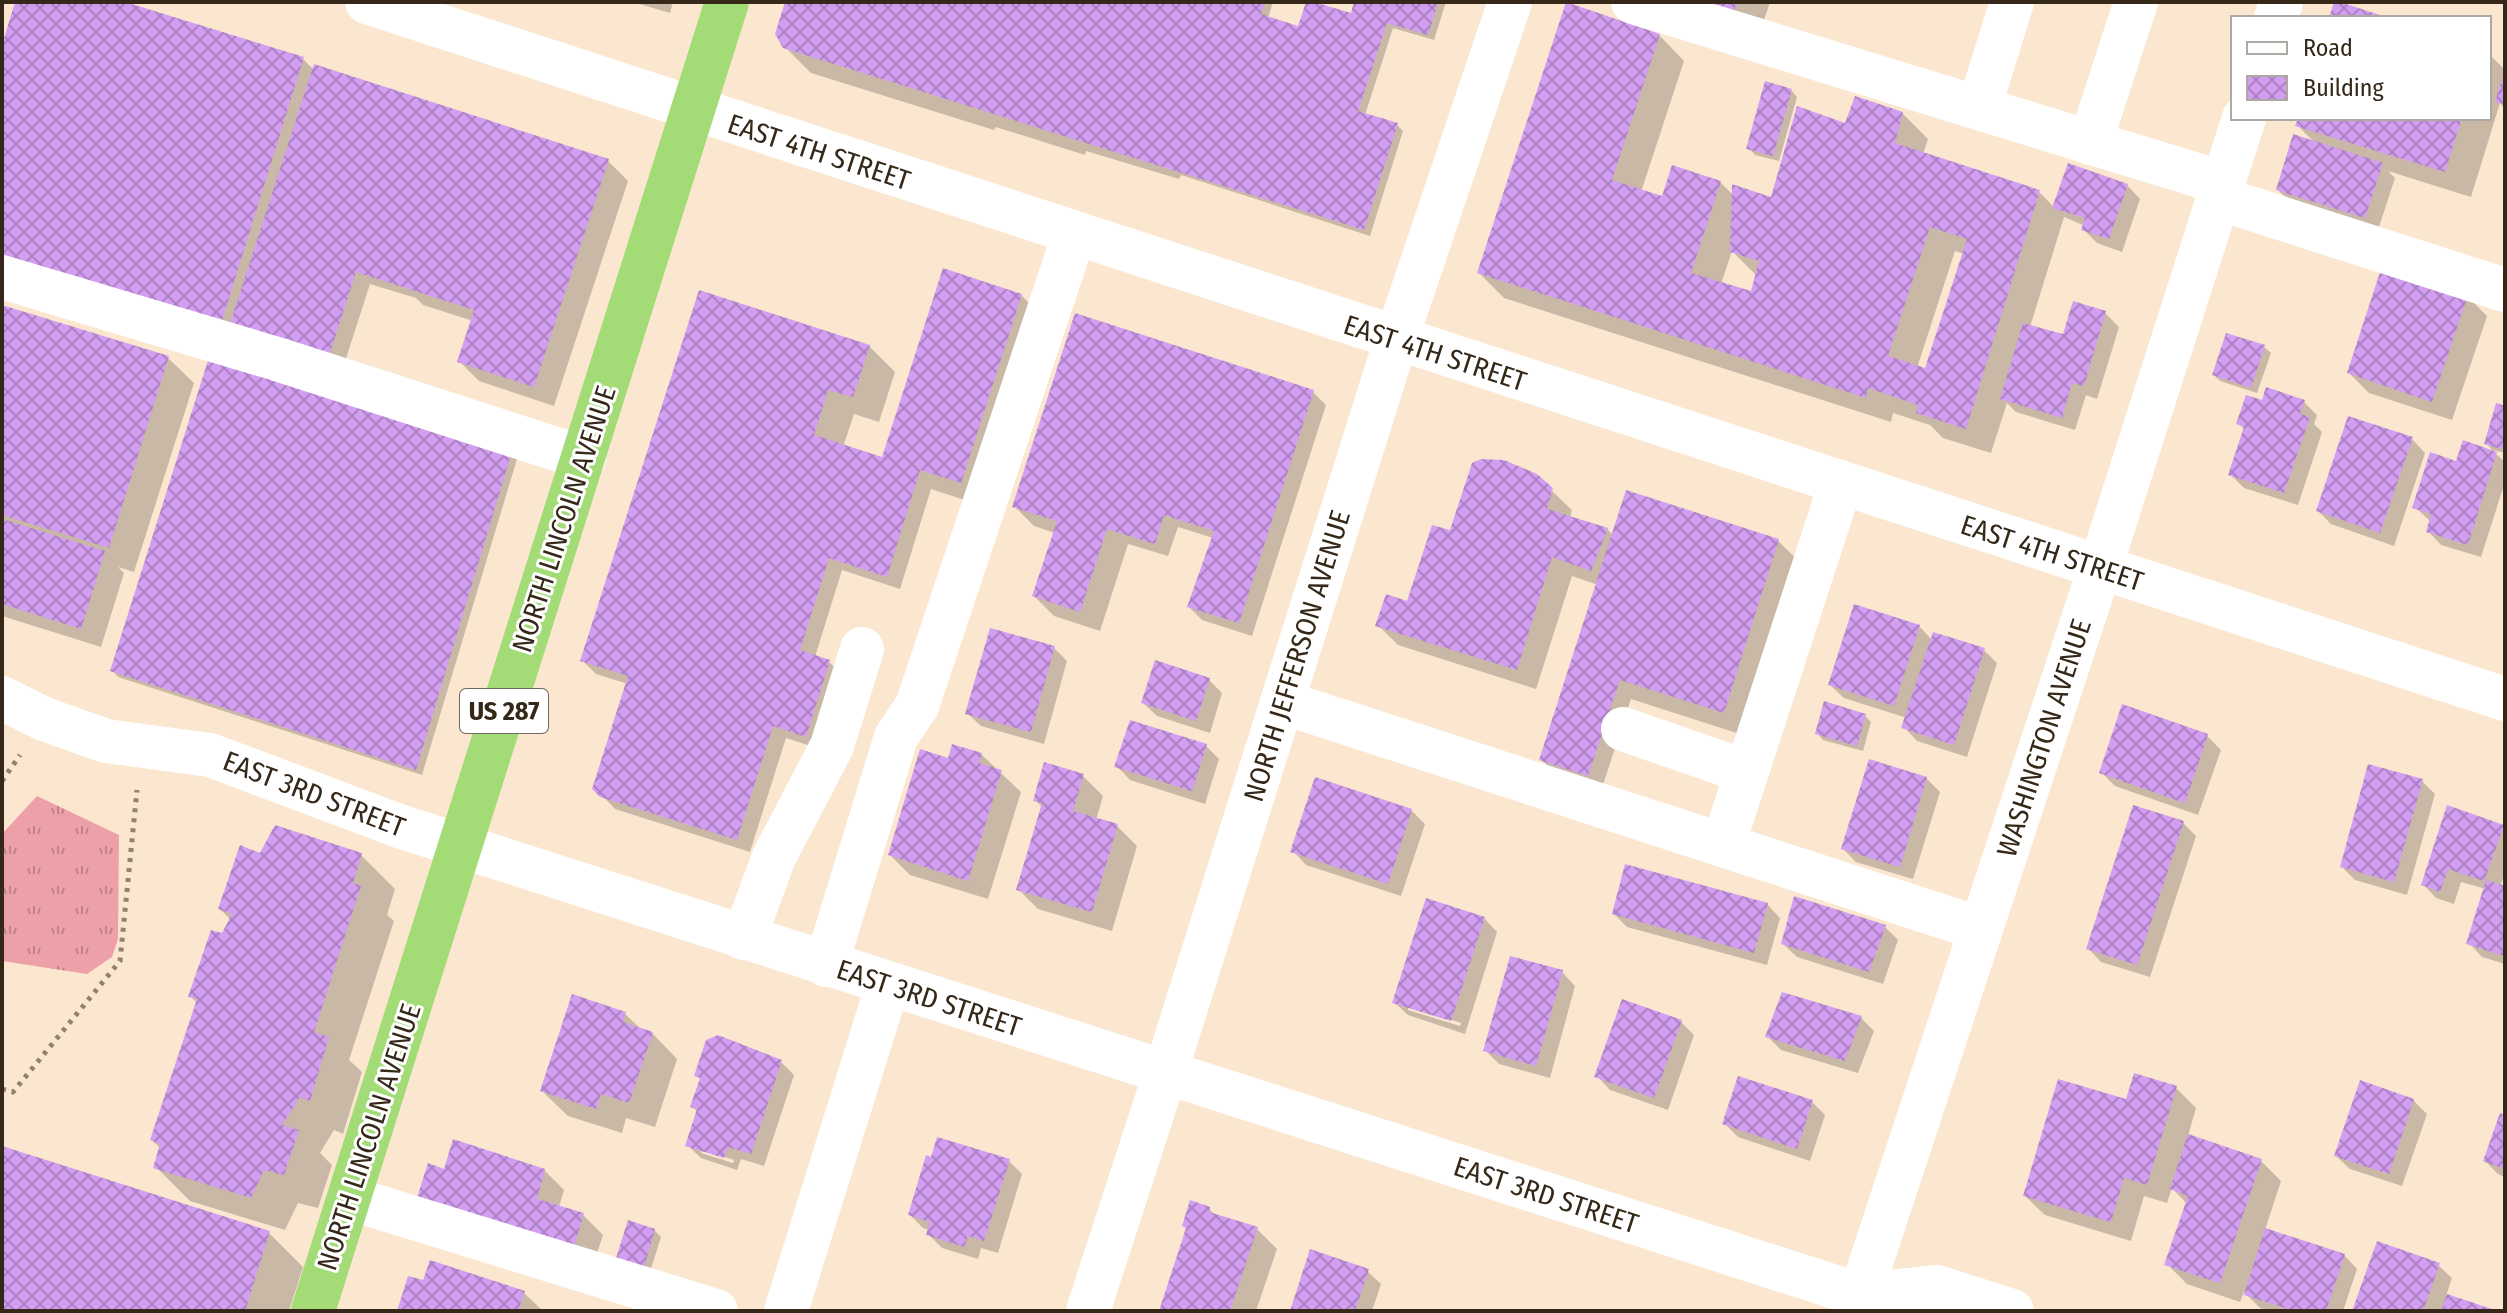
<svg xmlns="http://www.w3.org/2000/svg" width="2507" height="1313" viewBox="0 0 2507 1313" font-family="'Fira Sans Condensed',sans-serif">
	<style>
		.grass { fill: url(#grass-tufts) }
		.shadow { fill: #0003; fill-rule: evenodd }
		.building { fill: url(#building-cross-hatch); fill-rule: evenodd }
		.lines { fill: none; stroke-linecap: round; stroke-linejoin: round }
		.path { stroke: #91816d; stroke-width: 5; stroke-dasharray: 4 6; stroke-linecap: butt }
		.minor { stroke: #fff; stroke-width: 44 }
		.highway { stroke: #a3dc76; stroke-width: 44 }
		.labels { text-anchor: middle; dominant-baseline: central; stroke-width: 6; stroke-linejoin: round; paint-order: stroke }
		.shield { fill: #fff; stroke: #72685e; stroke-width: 2 }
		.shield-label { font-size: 26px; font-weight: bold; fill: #352819 }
		.street-label { font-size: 28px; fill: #352819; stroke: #fff }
	</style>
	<defs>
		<pattern id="grass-tufts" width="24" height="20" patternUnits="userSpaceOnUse" patternTransform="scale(2)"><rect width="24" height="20" fill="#eda0a8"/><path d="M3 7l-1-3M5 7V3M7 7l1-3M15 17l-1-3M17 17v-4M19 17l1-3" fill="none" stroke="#c18288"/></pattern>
		<pattern id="building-cross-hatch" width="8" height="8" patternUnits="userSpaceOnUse" patternTransform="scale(2)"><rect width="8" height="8" fill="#d39ef2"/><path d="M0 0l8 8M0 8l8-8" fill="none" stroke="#ac81c3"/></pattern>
	</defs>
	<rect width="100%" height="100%" fill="#fbe7cf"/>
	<path class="grass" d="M37 796 119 835 118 939 112 957 87 974 2 961V834Z"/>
	<g class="shadow">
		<path d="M17 2H119L303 59 314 70 608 161 628 181 554 406 479 381 459 361 473 321 423 305 416 298 370 284 340 377 243 346 2 51Z"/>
		<path d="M633 2H673L670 13Z"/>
		<path d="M787 2H1273L1268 18 1299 28 1352 16 1356 2H1446L1434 40 1393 28 1365 115 1397 125 1403 131 1370 236 1181 175 1179 179 1086 151 1085 155 996 127 994 130 811 73 785 47Z"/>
		<path d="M1648 2H1770L1758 38Z"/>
		<path d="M1659 35 1684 61 1641 192 1663 199 1720 182 1733 195 1772 200 1846 125 1902 113 1928 139 1923 154 2039 192 2054 207 2127 185 2140 199 2122 252 2097 243 2084 230 2085 226 2064 217 2030 327 2064 337 2105 313 2119 327 2097 399 2086 395 2075 430 2016 412 2007 403 1991 453 1943 438 1930 425 1893 413 1891 422 1504 298 1479 273ZM1732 251 1757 276 1752 293 1721 284ZM1955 251 1964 254 1926 370 1917 368Z"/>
		<path d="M2489 54 2505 70V109L2500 103 2471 197 2388 171 2395 178 2378 230 2291 203 2278 190 2316 144 2297 125 2300 118H2489Z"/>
		<path d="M1791 90 1797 97 1779 161 1755 155 1749 148Z"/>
		<path d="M700 292 869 346 895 372 879 422 854 414 843 447 889 462 1021 295 1047 321 986 507 931 489 900 589 842 570 815 657 829 662 843 675 820 749 786 738 750 852 615 809 595 788 628 684 596 674 582 660Z"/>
		<path d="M2467 296 2487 316 2452 420 2369 393 2349 373Z"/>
		<path d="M2 307 168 358 194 383 134 572 118 567 124 573 101 647 2 616Z"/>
		<path d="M2264 347 2271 353 2257 393 2220 381 2214 375Z"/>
		<path d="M211 356 517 459 422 775 118 677 112 670Z"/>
		<path d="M1313 392 1326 405 1252 636 1202 620 1189 607 1213 538 1178 527 1168 556 1128 544 1100 631 1054 616 1034 596 1055 533 1034 526 1014 506Z"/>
		<path d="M2263 402H2304L2317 415 2314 424 2322 432 2298 505 2244 488 2230 474 2245 430 2238 423Z"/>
		<path d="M2505 408V453L2492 450 2486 443Z"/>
		<path d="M2412 439 2425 453 2394 546 2331 524 2318 511Z"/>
		<path d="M2496 454 2505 462V482L2481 557 2441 545 2428 531 2431 522 2415 507 2458 463Z"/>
		<path d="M1551 490 1572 510 1570 518 1607 529 1614 536 1627 492 1778 541 1804 566 1749 737 1631 699 1602 788 1555 773 1542 760 1598 585 1572 576 1536 689 1398 645 1378 625 1408 604 1451 533Z"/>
		<path d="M1919 626 1932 640 1984 650 1997 663 1967 757 1917 741 1904 727 1907 718 1844 698 1830 685Z"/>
		<path d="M1054 648 1067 661 1044 744 981 726 967 713Z"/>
		<path d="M1209 680 1222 693 1210 733 1157 716 1143 703Z"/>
		<path d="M1865 716 1871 722 1863 751 1823 740 1817 733Z"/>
		<path d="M2207 736 2221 750 2198 815 2115 786 2101 772Z"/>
		<path d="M1206 746 1219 759 1205 804 1130 780 1117 766Z"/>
		<path d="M981 754 1021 792 988 899 910 875 890 855 949 760Z"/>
		<path d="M1083 776 1103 796 1096 820 1117 826 1137 846 1112 931 1038 909 1018 889 1043 808 1035 800Z"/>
		<path d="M1926 778 1940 792 1913 879 1856 862 1843 849Z"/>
		<path d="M2422 781 2435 794 2407 895 2355 880 2342 867Z"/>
		<path d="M1411 810 1425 824 1401 896 1306 865 1293 851Z"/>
		<path d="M2183 823 2196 836 2150 977 2101 962 2088 948Z"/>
		<path d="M2503 826 2505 829V872L2500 887 2505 889V964L2482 957 2469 943 2486 889 2461 882 2454 904 2436 898 2423 884Z"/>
		<path d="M261 855H361L395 889 387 915 394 921 349 1060 362 1072 343 1134 334 1130 320 1153 332 1165 318 1208 298 1203 285 1230 190 1201 156 1167 161 1149 152 1140 197 1003 190 996 231 920 220 909Z"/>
		<path d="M1767 904 1780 918 1767 965 1627 927 1614 914Z"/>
		<path d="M1484 918 1497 932 1465 1034 1408 1015 1394 1002ZM1408 1005 1461 1023 1460 1026 1408 1010Z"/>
		<path d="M1884 926 1898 940 1883 984 1797 957 1783 944Z"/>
		<path d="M1562 972 1575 986 1550 1078 1499 1064 1486 1051Z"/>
		<path d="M625 1014 642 1030 652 1033 677 1059 655 1127 626 1118 622 1133 568 1116 542 1091Z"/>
		<path d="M1861 1018 1874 1031 1858 1073 1781 1050 1768 1037Z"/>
		<path d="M1681 1022 1694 1035 1668 1110 1610 1090 1597 1076Z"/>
		<path d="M781 1062 794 1075 764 1166 741 1159 737 1170 701 1158 687 1145 698 1112 692 1107 702 1080 697 1075ZM701 1149 734 1160 733 1163 701 1153Z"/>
		<path d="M2176 1088 2196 1108 2188 1136 2261 1161 2281 1181 2265 1230 2344 1255 2357 1269 2343 1311H2270L2260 1308 2244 1292 2240 1302 2187 1284 2167 1264 2187 1204 2172 1188 2167 1203 2144 1196 2131 1241 2045 1215 2025 1196 2128 1102Z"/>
		<path d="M2413 1100 2427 1114 2402 1186 2350 1169 2336 1156Z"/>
		<path d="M1812 1102 1825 1115 1810 1161 1738 1137 1725 1124Z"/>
		<path d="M2505 1117V1177L2498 1174 2485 1161Z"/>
		<path d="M2 1148 269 1233 303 1267 289 1311H2Z"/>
		<path d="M1009 1161 1022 1174 998 1253 981 1248 978 1259 942 1248 928 1234 929 1230 923 1228 910 1215Z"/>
		<path d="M544 1170 564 1190 559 1207 583 1215 603 1235 589 1278 446 1171Z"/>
		<path d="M1209 1209 1216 1216 1257 1229 1277 1249 1256 1311H1161Z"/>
		<path d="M654 1230 661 1237 650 1272 618 1258Z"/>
		<path d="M2438 1265 2452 1278 2446 1296 2490 1311H2354Z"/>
		<path d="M1367 1271 1381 1284 1372 1311H1292Z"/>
		<path d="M524 1293 543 1311H399Z"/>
	</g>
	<g class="building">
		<path d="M15 2H125L304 57 220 327 2 260V45Z"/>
		<path d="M785 2H1265L1261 14 1298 26 1306 2H1314L1351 13 1354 2H1438L1428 35 1387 23 1358 111 1398 123 1364 230 783 48 775 34Z"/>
		<path d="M1566 2 1660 34 1612 180 1662 196 1672 165 1721 181 1691 273 1751 291 1759 261 1730 252 1732 184 1771 197 1797 106 1845 123 1855 96 1903 112 1895 143 2040 190 1966 429 1916 413 1918 405 1868 388 1866 398 1477 273ZM1930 227 1967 239 1925 368 1888 356Z"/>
		<path d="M1700 2H1737L1733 13Z"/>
		<path d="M2334 2H2340L2389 18H2329Z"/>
		<path d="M314 64 609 159 534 387 457 362 474 310 356 272 326 365 227 333Z"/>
		<path d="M2504 73H2505V105L2495 102Z"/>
		<path d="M1765 81 1792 89 1773 156 1746 149Z"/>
		<path d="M2298 118H2462L2445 172 2295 126Z"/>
		<path d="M2293 134 2383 163 2365 218 2276 190Z"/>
		<path d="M2068 163 2128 184 2109 239 2081 230 2085 218 2052 208Z"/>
		<path d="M2382 266 2468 295 2432 402 2347 373Z"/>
		<path d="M943 268 1022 294 961 483 920 470 887 577 829 558 800 650 830 660 806 737 773 726 737 840 600 797 592 789 628 676 580 661 699 290 870 345 853 397 828 390 814 435 882 457Z"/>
		<path d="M2073 301 2106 311 2084 386 2072 383 2062 418 2000 399 2023 323 2063 334Z"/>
		<path d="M2 305 169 356 109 548 2 515Z"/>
		<path d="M1075 313 1314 390 1239 623 1187 607 1214 531 1164 515 1155 544 1107 529 1080 612 1032 596 1057 521 1012 507Z"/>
		<path d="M2226 333 2265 345 2251 388 2212 375Z"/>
		<path d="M210 354 512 451 416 770 110 671Z"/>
		<path d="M2266 387 2305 400 2300 414 2310 417 2284 493 2228 475 2244 427 2236 424 2246 395 2262 400Z"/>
		<path d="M2496 403 2505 406V450L2484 444Z"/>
		<path d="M2348 416 2413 437 2380 533 2316 511Z"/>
		<path d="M2463 440 2497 452 2468 545 2426 532 2431 514 2412 508 2430 452 2456 461Z"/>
		<path d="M1481 459 1504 460 1537 474 1553 488 1547 509 1608 528 1591 571 1552 557 1517 670 1375 626 1386 594 1407 601 1432 525 1450 530 1472 463Z"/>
		<path d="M1626 490 1779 539 1724 713 1620 680 1588 776 1539 760Z"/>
		<path d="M2 519 105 551 81 629 2 604Z"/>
		<path d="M1854 604 1920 625 1894 706 1828 685Z"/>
		<path d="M990 628 1055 646 1031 732 965 714Z"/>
		<path d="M1933 632 1985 648 1954 745 1901 728Z"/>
		<path d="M1155 660 1210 678 1196 721 1141 703Z"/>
		<path d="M1824 701 1866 714 1857 746 1815 734Z"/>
		<path d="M2122 704 2208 734 2185 803 2099 773Z"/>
		<path d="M1130 720 1207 744 1192 791 1114 767Z"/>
		<path d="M952 744 982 753 979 763 1002 770 968 881 888 855 920 749 948 758Z"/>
		<path d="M1869 759 1927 777 1900 867 1841 849Z"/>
		<path d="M1044 762 1084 774 1073 811 1118 824 1092 912 1016 890 1042 803 1033 801Z"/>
		<path d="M2368 764 2423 779 2394 882 2340 867Z"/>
		<path d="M1315 777 1412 809 1388 884 1290 852Z"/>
		<path d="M2133 805 2184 821 2137 965 2086 949Z"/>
		<path d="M2447 805 2504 825 2484 881 2448 869 2440 892 2421 885Z"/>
		<path d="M275 825 362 853 353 883 361 886 314 1032 329 1037 310 1101 300 1097 282 1125 299 1130 284 1175 264 1170 251 1198 153 1168 160 1144 150 1140 197 999 188 997 211 930 222 933 232 914 218 909 240 845 260 853Z"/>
		<path d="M1625 864 1768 903 1754 953 1612 914Z"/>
		<path d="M2486 880 2505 886 2504 956 2466 944Z"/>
		<path d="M1794 896 1886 925 1869 972 1781 944Z"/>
		<path d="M1426 898 1485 917 1451 1021 1392 1003Z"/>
		<path d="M1510 956 1563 970 1536 1066 1483 1051Z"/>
		<path d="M1782 992 1862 1016 1845 1061 1765 1037Z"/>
		<path d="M572 994 626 1012 623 1022 653 1032 629 1103 601 1094 596 1109 540 1091Z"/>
		<path d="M1622 999 1682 1020 1654 1098 1594 1077Z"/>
		<path d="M718 1035 782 1060 751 1154 728 1147 724 1158 685 1146 697 1109 690 1107 700 1078 694 1076 706 1040Z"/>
		<path d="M2134 1073 2177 1086 2147 1185 2124 1178 2111 1222 2023 1196 2058 1079 2126 1099Z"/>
		<path d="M1738 1076 1813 1100 1797 1149 1722 1124Z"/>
		<path d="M2360 1080 2414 1099 2389 1174 2334 1156Z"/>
		<path d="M2500 1113 2505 1115V1169L2483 1161Z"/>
		<path d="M2188 1134 2262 1159 2220 1283 2164 1265 2188 1196 2170 1189Z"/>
		<path d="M937 1137 1010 1159 984 1241 968 1236 964 1247 926 1235 930 1222 908 1215 926 1155 931 1157Z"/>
		<path d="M453 1139 545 1169 537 1199 584 1213 570 1260 413 1210 428 1163 444 1169Z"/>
		<path d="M2 1146 270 1231 245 1311H2Z"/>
		<path d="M1190 1200 1210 1207 1209 1212 1258 1227 1230 1311H1159L1186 1228 1182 1226Z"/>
		<path d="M628 1220 655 1229 644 1267 616 1258Z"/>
		<path d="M2265 1228 2345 1254 2326 1311H2294L2244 1295Z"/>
		<path d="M2377 1241 2440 1263 2423 1311H2352Z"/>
		<path d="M1310 1249 1369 1269 1355 1311H1290Z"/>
		<path d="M430 1260 525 1291 518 1311H397L408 1276 423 1280Z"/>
		<path d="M2447 1294 2495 1310V1311H2441Z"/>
	</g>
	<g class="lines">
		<g class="path">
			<path d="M2 781 20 755"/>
			<path d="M2 1089 13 1092 120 961 137 790"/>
		</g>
		<g class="minor">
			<path d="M367 2C1078 240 1792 469 2505 699"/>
			<path d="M1633 2 2223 183"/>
			<path d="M2276 18 2281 2"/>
			<path d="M1979 108 2012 2"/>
			<path d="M2090 143 2136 2"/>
			<path d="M2218 198 2505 290"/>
			<path d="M2 277 277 359 584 458"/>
			<path d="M2 698 44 719 106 741 210 755 399 826 1860 1295 1881 1311"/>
			<path d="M1282 702 1981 929"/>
			<path d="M1623 729 1747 772"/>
			<path d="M1723 845 1840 486"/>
			<path d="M744 938 774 857 832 746 862 649"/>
			<path d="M826 965 896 737 917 706 1074 235"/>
			<path d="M349 1198 716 1311"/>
			<path d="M1860 1295 1937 1287 2012 1311"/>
			<path d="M786 1311 888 984"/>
			<path d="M1088 1311 1165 1074 1396 340 1510 2"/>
			<path d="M1855 1311 2100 568 2244 118"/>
		</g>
		<path class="highway" d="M313 1311 727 2"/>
	</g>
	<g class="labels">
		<rect class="shield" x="460" y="689" width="88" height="44" rx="6"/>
		<g class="shield-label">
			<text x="504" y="711">US 287</text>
		</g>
		<g class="street-label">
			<text transform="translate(819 152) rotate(18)">EAST 4TH STREET</text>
			<text transform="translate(1435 353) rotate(18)">EAST 4TH STREET</text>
			<text transform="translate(564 519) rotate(-72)">NORTH LINCOLN AVENUE</text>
			<text transform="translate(2052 553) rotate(18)">EAST 4TH STREET</text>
			<text transform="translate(1297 656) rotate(-73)">NORTH JEFFERSON AVENUE</text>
			<text transform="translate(2044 738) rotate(-72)">WASHINGTON AVENUE</text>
			<text transform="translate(314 794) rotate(21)">EAST 3RD STREET</text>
			<text transform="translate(929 998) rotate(18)">EAST 3RD STREET</text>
			<text transform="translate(369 1137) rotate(-72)">NORTH LINCOLN AVENUE</text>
			<text transform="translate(1546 1195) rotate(18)">EAST 3RD STREET</text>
		</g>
	</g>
	<rect width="2507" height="1313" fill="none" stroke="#352819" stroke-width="8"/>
	<rect x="2231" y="16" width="260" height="104" fill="#ffffff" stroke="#aea9a3" stroke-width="2"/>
	<rect x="2247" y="42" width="40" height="12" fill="#ffffff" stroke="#aea9a3" stroke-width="2"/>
	<text x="2303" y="56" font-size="24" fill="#352819">Road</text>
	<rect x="2247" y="76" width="40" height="24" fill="url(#building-cross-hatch)" stroke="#aea9a3" stroke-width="2"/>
	<text x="2303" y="96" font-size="24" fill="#352819">Building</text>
</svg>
